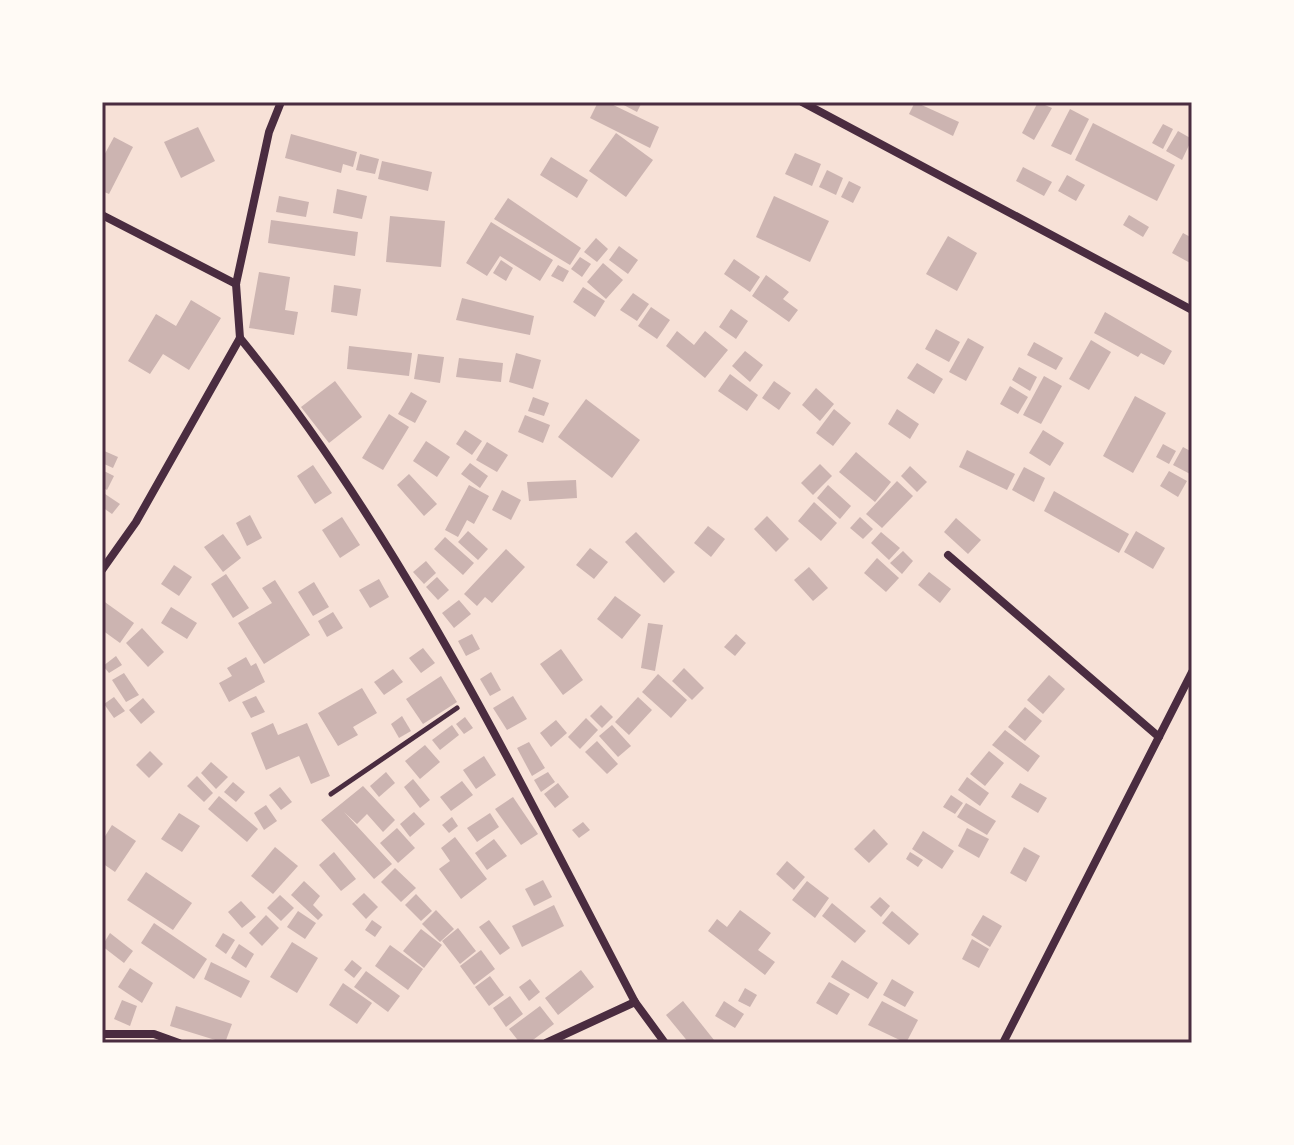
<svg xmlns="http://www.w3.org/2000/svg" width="1294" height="1145" viewBox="0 0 1294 1145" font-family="'Noto Sans',sans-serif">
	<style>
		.building { fill: #ccb4b1 }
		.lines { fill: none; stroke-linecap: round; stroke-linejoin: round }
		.path { stroke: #4a2c40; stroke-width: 5 }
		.minor { stroke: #4a2c40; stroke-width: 8 }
		.neatline { fill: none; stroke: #4a2c40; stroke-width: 3 }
	</style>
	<rect width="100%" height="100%" fill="#f7e1d7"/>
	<g class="building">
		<path d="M598 102H607L659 127 650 148 590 118Z"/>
		<path d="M618 102H642L637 112Z"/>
		<path d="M915 102 959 122 953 136 909 114Z"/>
		<path d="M1038 102 1052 108 1034 140 1022 133Z"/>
		<path d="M1070 109 1089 119 1071 155 1051 146Z"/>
		<path d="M1093 123 1175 165 1157 201 1075 160Z"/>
		<path d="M1163 124 1173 129 1163 149 1152 143Z"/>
		<path d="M198 127 215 161 181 178 164 142Z"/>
		<path d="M1178 131 1192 139 1182 160 1166 151Z"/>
		<path d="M616 133 653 160 626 197 589 171Z"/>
		<path d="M291 134 357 152 353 167 343 164 341 173 285 158Z"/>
		<path d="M114 137 133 147 109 194 102 191V159Z"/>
		<path d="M795 153 821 164 812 186 785 174Z"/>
		<path d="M360 154 379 159 375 174 356 170Z"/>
		<path d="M551 157 588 180 577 198 540 175Z"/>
		<path d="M382 161 432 172 428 191 378 179Z"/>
		<path d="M1023 167 1052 182 1044 196 1016 181Z"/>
		<path d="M827 170 843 178 836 195 819 187Z"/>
		<path d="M1067 175 1085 185 1076 201 1058 191Z"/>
		<path d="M849 181 861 187 853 203 841 197Z"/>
		<path d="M337 189 367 196 362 219 333 213Z"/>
		<path d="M279 196 309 202 306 217 276 212Z"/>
		<path d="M774 196 829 221 810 262 756 237Z"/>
		<path d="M508 198 581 248 570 265 494 219Z"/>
		<path d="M1129 215 1149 227 1143 237 1123 225Z"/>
		<path d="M390 216 445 221 441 267 386 262Z"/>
		<path d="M271 220 358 232 355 256 268 243Z"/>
		<path d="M491 222 553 260 540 281 500 256 487 276 466 263Z"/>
		<path d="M1183 233 1192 238V264L1172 253Z"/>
		<path d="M948 236 977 253 957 291 926 274Z"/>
		<path d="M596 238 608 249 597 262 584 252Z"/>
		<path d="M619 246 638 260 628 274 609 260Z"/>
		<path d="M580 257 591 264 582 277 571 269Z"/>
		<path d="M734 259 760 277 750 292 724 274Z"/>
		<path d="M501 260 513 268 506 281 493 273Z"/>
		<path d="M603 263 623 280 606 299 587 282Z"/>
		<path d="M558 265 569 271 563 282 551 276Z"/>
		<path d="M259 272 290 277 285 310 298 312 294 335 249 328Z"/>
		<path d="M766 275 789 292 783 299 798 310 789 322 752 296Z"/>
		<path d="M334 285 361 289 357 316 331 312Z"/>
		<path d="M583 287 605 301 595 317 573 302Z"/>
		<path d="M633 293 649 304 637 321 620 310Z"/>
		<path d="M462 298 534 316 530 335 456 320Z"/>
		<path d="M191 300 221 318 189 370 163 354 150 374 128 361 156 314 176 326Z"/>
		<path d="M651 307 670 320 657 339 638 326Z"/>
		<path d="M731 309 748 321 736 339 719 327Z"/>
		<path d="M1105 312 1172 351 1164 365 1141 353 1138 357 1094 333Z"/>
		<path d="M936 329 960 342 949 362 925 349Z"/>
		<path d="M677 331 694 345 705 331 728 350 705 378 666 346Z"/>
		<path d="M968 338 984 347 966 381 949 372Z"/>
		<path d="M1091 340 1111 352 1089 390 1069 379Z"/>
		<path d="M1034 342 1063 358 1056 370 1027 355Z"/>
		<path d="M349 346 412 353 409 376 347 369Z"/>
		<path d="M745 351 763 365 750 382 732 366Z"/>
		<path d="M516 353 541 360 533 389 509 382Z"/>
		<path d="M418 354 444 357 440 383 414 379Z"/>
		<path d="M459 358 503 363 501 382 456 377Z"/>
		<path d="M917 363 943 379 934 394 907 378Z"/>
		<path d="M1019 367 1037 377 1030 391 1012 380Z"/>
		<path d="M730 374 758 395 747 411 718 391Z"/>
		<path d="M1044 376 1062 386 1041 424 1023 415Z"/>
		<path d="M335 381 362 417 329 443 301 407Z"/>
		<path d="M774 381 791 393 779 410 762 398Z"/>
		<path d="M1010 386 1028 397 1018 414 1000 404Z"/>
		<path d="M816 388 834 404 820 421 802 405Z"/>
		<path d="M411 392 427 401 415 423 398 414Z"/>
		<path d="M1135 396 1166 413 1133 473 1103 456Z"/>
		<path d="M533 397 549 403 544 416 528 411Z"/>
		<path d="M586 399 640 440 612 478 558 437Z"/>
		<path d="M834 409 851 423 833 446 816 433Z"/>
		<path d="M897 409 919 424 910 439 888 424Z"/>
		<path d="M389 414 409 427 383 470 362 458Z"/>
		<path d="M525 415 550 425 543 443 518 432Z"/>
		<path d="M465 430 482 441 472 455 456 444Z"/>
		<path d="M1043 430 1064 443 1050 466 1029 453Z"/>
		<path d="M426 441 450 457 437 477 413 461Z"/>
		<path d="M487 442 508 455 497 472 476 460Z"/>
		<path d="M1163 444 1176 451 1169 464 1156 457Z"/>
		<path d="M1183 447 1192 452V475L1173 465Z"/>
		<path d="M102 450 118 457 113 468 102 463Z"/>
		<path d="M967 450 1015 474 1007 490 959 467Z"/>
		<path d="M856 452 891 482 875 502 839 472Z"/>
		<path d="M470 463 488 476 480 488 461 474Z"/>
		<path d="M820 464 832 476 813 495 801 483Z"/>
		<path d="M313 465 332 493 315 504 297 476Z"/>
		<path d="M910 466 927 482 917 492 901 476Z"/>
		<path d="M1024 467 1045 478 1034 502 1012 490Z"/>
		<path d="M102 470 114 476 107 490 102 487Z"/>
		<path d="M1169 471 1187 481 1178 497 1160 486Z"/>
		<path d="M409 474 437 504 424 516 397 485Z"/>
		<path d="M576 480 577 498 529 501 527 482Z"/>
		<path d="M897 481 913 496 882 528 866 514Z"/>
		<path d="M469 485 489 496 474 524 467 520 458 537 445 530Z"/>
		<path d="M828 485 851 506 840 519 817 498Z"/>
		<path d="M502 490 521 500 511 520 492 510Z"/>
		<path d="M1054 491 1129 534 1119 553 1044 511Z"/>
		<path d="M102 492 120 504 112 514 102 507Z"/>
		<path d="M814 502 837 523 821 541 798 521Z"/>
		<path d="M250 515 262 538 247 546 236 523Z"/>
		<path d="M767 516 789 539 776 552 754 529Z"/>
		<path d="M342 517 360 545 340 558 322 530Z"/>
		<path d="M860 517 873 529 863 539 850 528Z"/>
		<path d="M956 518 981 540 968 554 944 532Z"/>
		<path d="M708 526 725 539 711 557 694 543Z"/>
		<path d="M468 531 488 549 478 560 458 542Z"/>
		<path d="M1136 531 1165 548 1153 569 1124 552Z"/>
		<path d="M636 532 675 572 664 583 625 542Z"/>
		<path d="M881 532 900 548 889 560 871 543Z"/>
		<path d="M223 534 241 558 223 572 204 547Z"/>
		<path d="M445 537 474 563 463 575 434 549Z"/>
		<path d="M590 548 608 562 594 579 576 565Z"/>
		<path d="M506 549 525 567 492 603 485 597 477 606 464 594Z"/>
		<path d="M903 551 913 561 902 574 890 563Z"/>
		<path d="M877 558 899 578 886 592 864 573Z"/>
		<path d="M426 561 436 573 424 584 413 572Z"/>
		<path d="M174 565 192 577 179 596 161 584Z"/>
		<path d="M809 567 828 588 813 601 794 580Z"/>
		<path d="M929 572 951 589 940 603 918 585Z"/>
		<path d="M226 574 249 608 233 618 211 584Z"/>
		<path d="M437 577 449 590 438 600 426 587Z"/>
		<path d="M379 579 389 597 370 608 359 590Z"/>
		<path d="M275 580 310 635 264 664 238 623 272 603 262 588Z"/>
		<path d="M314 582 329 607 313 616 298 592Z"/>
		<path d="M615 596 641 615 622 639 597 619Z"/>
		<path d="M102 600 134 623 120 643 102 630Z"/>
		<path d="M459 600 471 614 454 628 442 613Z"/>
		<path d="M171 607 197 623 187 639 161 623Z"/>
		<path d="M333 612 343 628 327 637 318 621Z"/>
		<path d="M648 623 663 625 655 671 641 668Z"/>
		<path d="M142 628 164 652 148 667 126 643Z"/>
		<path d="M472 634 480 649 466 656 458 641Z"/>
		<path d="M736 634 746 643 735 656 724 647Z"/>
		<path d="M423 648 435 663 421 673 409 658Z"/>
		<path d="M561 649 583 680 563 695 540 664Z"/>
		<path d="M116 656 122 665 109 673 103 666Z"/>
		<path d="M246 657 251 666 256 663 265 682 229 702 219 683 232 676 227 668Z"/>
		<path d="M684 668 704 688 692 700 672 681Z"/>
		<path d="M393 669 403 682 384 695 374 682Z"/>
		<path d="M491 672 501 690 490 696 480 679Z"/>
		<path d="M124 673 139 695 126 702 112 680Z"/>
		<path d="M658 674 687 700 671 718 642 692Z"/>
		<path d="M1049 675 1065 689 1043 714 1027 700Z"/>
		<path d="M441 676 457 702 423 724 406 699Z"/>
		<path d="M362 688 377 713 353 727 358 735 338 746 318 713Z"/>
		<path d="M256 696 265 712 251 718 242 702Z"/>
		<path d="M513 696 527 719 507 730 493 708Z"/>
		<path d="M114 697 125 711 114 718 104 704Z"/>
		<path d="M638 697 652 710 629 735 615 722Z"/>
		<path d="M143 698 155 712 141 724 129 710Z"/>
		<path d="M601 705 613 717 602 728 590 716Z"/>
		<path d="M1025 707 1042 721 1025 741 1008 727Z"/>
		<path d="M402 716 411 731 399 738 391 724Z"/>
		<path d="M465 717 473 728 464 734 456 724Z"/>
		<path d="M586 718 598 730 580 749 568 737Z"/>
		<path d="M556 720 567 733 551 747 540 733Z"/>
		<path d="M273 723 278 735 307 723 330 776 311 784 299 756 266 770 251 733Z"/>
		<path d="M452 725 459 735 440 750 432 740Z"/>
		<path d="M612 725 631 746 618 757 599 736Z"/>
		<path d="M1005 730 1040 756 1028 772 992 745Z"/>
		<path d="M597 741 618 764 607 774 585 752Z"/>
		<path d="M529 742 545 768 532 776 517 748Z"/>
		<path d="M425 745 440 762 420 779 405 761Z"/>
		<path d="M150 751 163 764 149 778 136 765Z"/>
		<path d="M989 751 1004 763 985 786 970 774Z"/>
		<path d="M484 756 496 775 476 789 463 770Z"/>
		<path d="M211 762 228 777 216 789 201 773Z"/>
		<path d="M386 772 395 783 379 797 370 786Z"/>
		<path d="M548 772 555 782 541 792 534 780Z"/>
		<path d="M197 776 213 793 204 802 187 786Z"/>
		<path d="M967 777 989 793 980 806 958 790Z"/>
		<path d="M413 779 430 800 420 808 404 787Z"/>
		<path d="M462 781 473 795 451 811 440 797Z"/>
		<path d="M233 782 245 792 236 802 224 792Z"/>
		<path d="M558 783 569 797 555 808 544 794Z"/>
		<path d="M1020 783 1047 798 1038 813 1011 797Z"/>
		<path d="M363 786 395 820 383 832 367 814 357 824 344 812 392 864 374 879 321 820Z"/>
		<path d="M280 787 292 802 281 810 269 795Z"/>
		<path d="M951 795 963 803 955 814 943 807Z"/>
		<path d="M219 796 258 829 247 842 208 809Z"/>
		<path d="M513 797 538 834 521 845 495 809Z"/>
		<path d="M966 803 996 821 987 835 957 817Z"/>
		<path d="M266 805 277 821 264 830 254 813Z"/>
		<path d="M414 812 425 824 410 837 400 824Z"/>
		<path d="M179 813 200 826 182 852 161 839Z"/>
		<path d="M490 813 499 827 477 842 467 828Z"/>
		<path d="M452 817 458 826 449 833 442 825Z"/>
		<path d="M583 822 590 830 579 838 572 830Z"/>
		<path d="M112 825 136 841 115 872 102 863V841Z"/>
		<path d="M397 828 415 848 398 863 380 843Z"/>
		<path d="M967 828 989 839 979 858 958 846Z"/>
		<path d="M874 829 888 844 869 863 854 849Z"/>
		<path d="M923 831 954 851 942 869 912 849Z"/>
		<path d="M455 837 487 879 461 899 439 869 450 861 441 848Z"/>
		<path d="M494 839 507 856 487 870 475 853Z"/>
		<path d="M275 847 298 866 273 894 251 876Z"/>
		<path d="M1024 847 1040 856 1026 882 1010 873Z"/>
		<path d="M334 852 356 879 341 891 319 865Z"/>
		<path d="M910 852 923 860 918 867 906 859Z"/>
		<path d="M787 861 805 877 794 890 776 874Z"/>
		<path d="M395 868 416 888 401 902 381 882Z"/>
		<path d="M146 872 192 903 173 930 127 900Z"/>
		<path d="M543 880 552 897 534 906 525 889Z"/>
		<path d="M304 881 320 896 313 905 323 915 318 920 291 895Z"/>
		<path d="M807 881 829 898 815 918 792 900Z"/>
		<path d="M364 893 378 907 366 919 352 904Z"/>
		<path d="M416 894 432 911 421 921 405 905Z"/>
		<path d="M280 895 294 908 281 921 267 908Z"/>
		<path d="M880 897 890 906 881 917 870 907Z"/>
		<path d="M241 901 256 917 242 928 228 912Z"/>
		<path d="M832 903 866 931 855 943 822 916Z"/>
		<path d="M554 905 564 926 522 947 512 926Z"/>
		<path d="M436 910 454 929 440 942 422 924Z"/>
		<path d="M740 910 771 933 758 950 775 962 765 975 708 931 717 919 727 927Z"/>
		<path d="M298 911 316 923 305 939 287 927Z"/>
		<path d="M892 911 919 934 909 945 882 923Z"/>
		<path d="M266 915 279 928 262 946 249 933Z"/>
		<path d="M983 915 1002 926 990 947 971 935Z"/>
		<path d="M372 920 382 927 375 937 365 930Z"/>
		<path d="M489 920 510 948 500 955 479 927Z"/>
		<path d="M154 923 207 959 194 979 141 943Z"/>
		<path d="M458 928 476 951 460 964 442 941Z"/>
		<path d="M421 929 442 945 424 968 403 951Z"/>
		<path d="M110 933 133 951 124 963 102 946Z"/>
		<path d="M223 933 235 940 226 954 215 946Z"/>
		<path d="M972 939 989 949 979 968 962 959Z"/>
		<path d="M292 942 318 958 297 993 270 977Z"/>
		<path d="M239 944 254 954 246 968 231 958Z"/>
		<path d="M390 945 423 969 408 990 375 966Z"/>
		<path d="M481 950 495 969 474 985 460 966Z"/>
		<path d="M352 960 362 968 354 978 344 970Z"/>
		<path d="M842 960 878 983 868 999 831 977Z"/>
		<path d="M211 962 250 981 241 998 204 979Z"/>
		<path d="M130 968 153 983 142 1003 118 987Z"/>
		<path d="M581 970 594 987 558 1015 545 998Z"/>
		<path d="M366 971 400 996 388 1012 354 987Z"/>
		<path d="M490 976 504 995 489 1006 475 987Z"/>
		<path d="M530 979 540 992 529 1001 519 987Z"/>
		<path d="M892 979 914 992 905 1007 883 995Z"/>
		<path d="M829 982 850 994 837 1015 816 1003Z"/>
		<path d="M343 983 372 1003 357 1024 329 1005Z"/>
		<path d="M745 988 757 995 750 1007 738 1001Z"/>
		<path d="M510 996 523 1014 506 1027 493 1008Z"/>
		<path d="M122 1000 137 1006 130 1026 114 1019Z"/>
		<path d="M683 1001 714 1040 710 1043H689L666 1015Z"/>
		<path d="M724 1001 744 1014 735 1028 715 1016Z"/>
		<path d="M882 1001 918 1020 906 1043 868 1025Z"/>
		<path d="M176 1006 232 1024 225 1043 170 1026Z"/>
		<path d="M540 1006 554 1024 529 1043H520L509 1029Z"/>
	</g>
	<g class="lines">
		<path class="path" d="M331 794 457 708"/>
		<g class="minor">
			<path d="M802 102 1192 310"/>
			<path d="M102 215 236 284"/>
			<path d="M240 338C401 535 517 777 635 1002L665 1043"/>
			<path d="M948 555 1159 737"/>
			<path d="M102 570 136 522 240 338 236 284 269 132 281 102"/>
			<path d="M102 1034H154L179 1043"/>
			<path d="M546 1043 635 1002"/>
			<path d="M1003 1043 1192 672"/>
		</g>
	</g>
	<rect width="1294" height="1145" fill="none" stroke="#fffaf5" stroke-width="208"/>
	<rect x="104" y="104" width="1086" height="937" class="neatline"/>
</svg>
